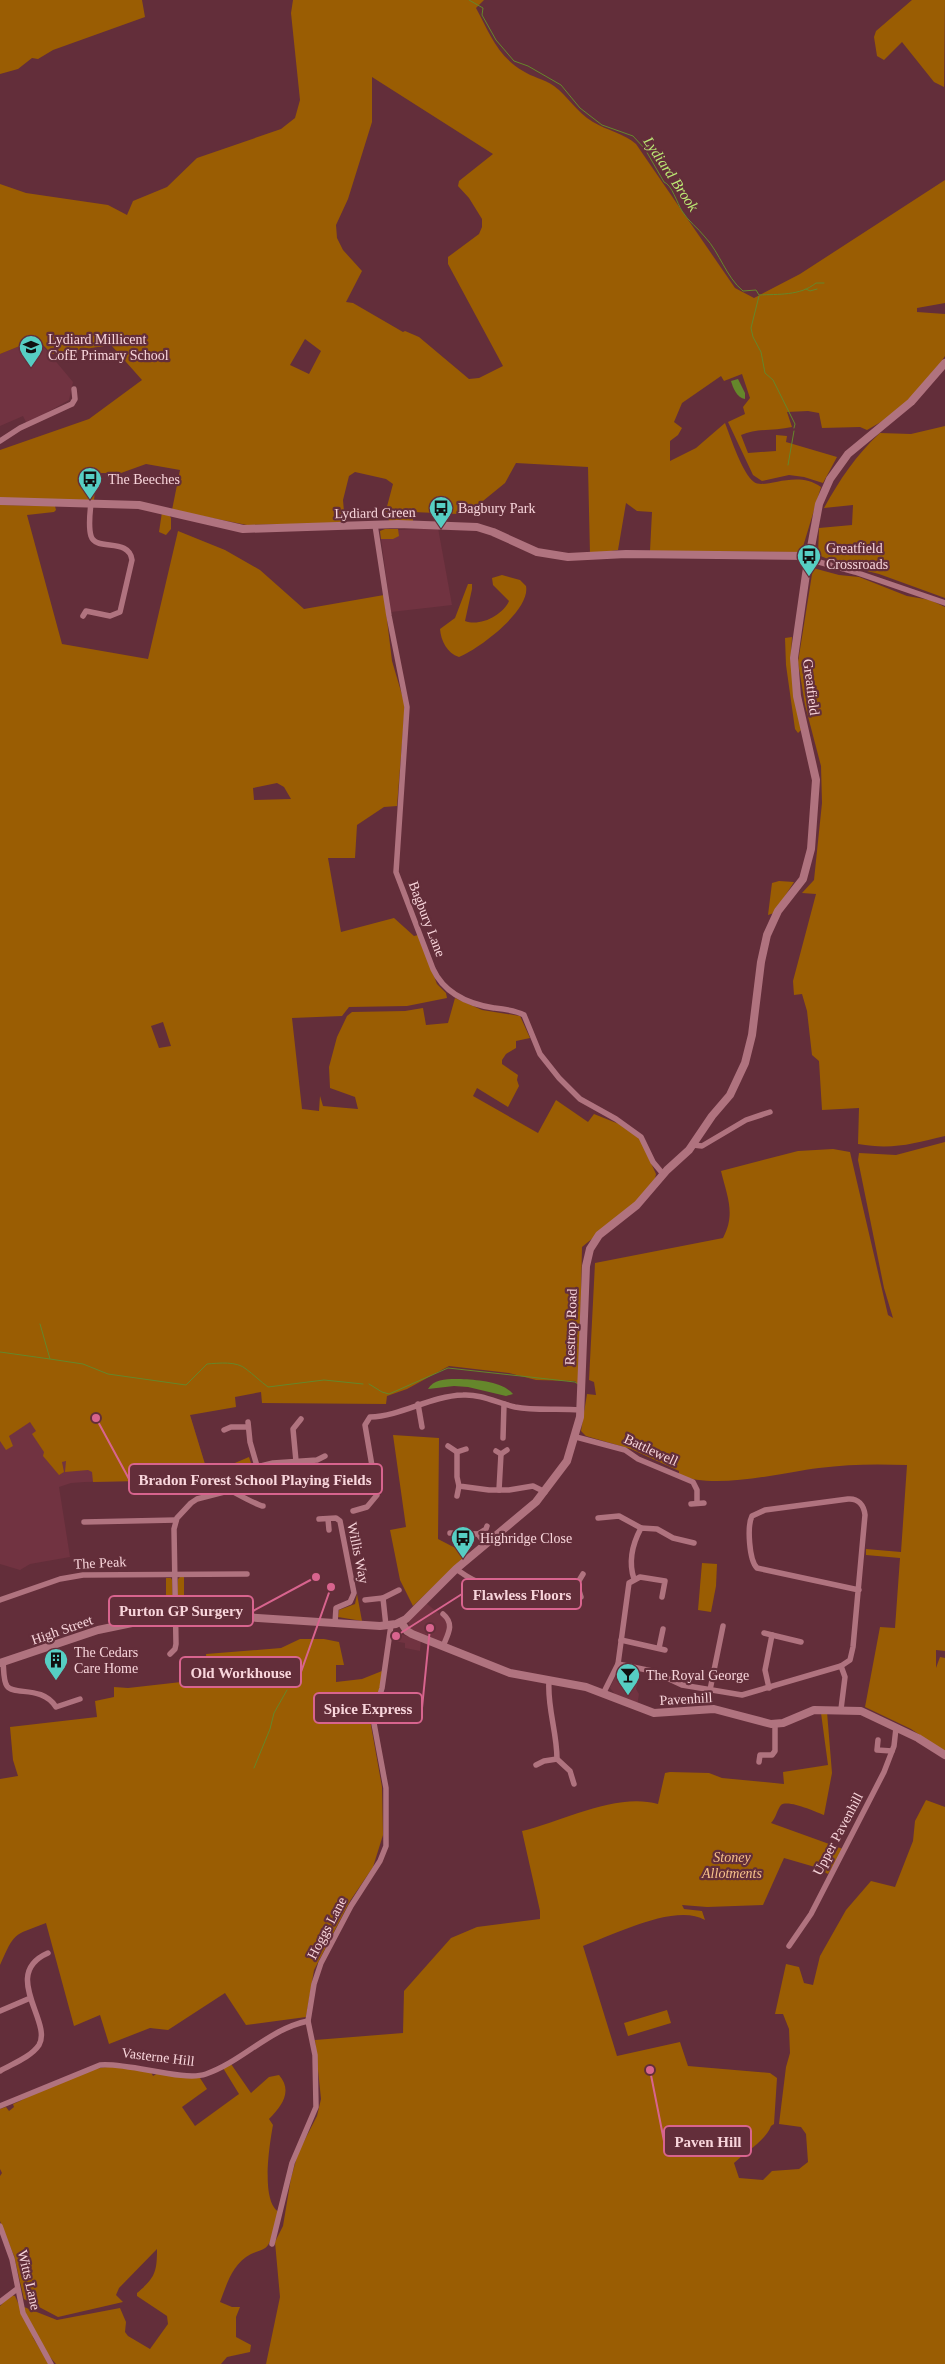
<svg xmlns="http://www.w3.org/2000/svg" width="945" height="2364" viewBox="0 0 945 2364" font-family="'Times New Roman',serif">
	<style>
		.built { fill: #713341 }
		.green { fill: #9a5d03; fill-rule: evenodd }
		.water { fill: #65872b }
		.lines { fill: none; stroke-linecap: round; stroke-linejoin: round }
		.stream { stroke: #65872b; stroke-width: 1 }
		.minor { stroke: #b0737f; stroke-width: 5.5 }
		.tertiary { stroke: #b0737f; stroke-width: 8 }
		.labels { text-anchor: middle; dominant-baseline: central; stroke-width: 4.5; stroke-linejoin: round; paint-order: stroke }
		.poi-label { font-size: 14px; fill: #f8d5db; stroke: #632e3a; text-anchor: start }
		.street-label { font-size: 14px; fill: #f8d5db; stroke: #632e3a }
		.park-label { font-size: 14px; font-style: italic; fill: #f6c18b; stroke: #632e3a }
		.water-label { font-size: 15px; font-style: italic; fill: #bcea74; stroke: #632e3a }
		.leader { fill: none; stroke: #d8648e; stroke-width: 2 }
		.callout-dot { fill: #d8648e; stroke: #632e3a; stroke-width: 2 }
		.callout { fill: #632e3a; stroke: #d8648e; stroke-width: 2 }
		.callout-label { font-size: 15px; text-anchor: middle; font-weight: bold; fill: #f8d5db }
	</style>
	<rect width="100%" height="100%" fill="#632e3a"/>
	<g class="built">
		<path d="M37 339 73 382 69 400 27 424 23 416 0 426V354Z"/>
		<path d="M438 528 452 605 391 612 380 531Z"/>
		<path d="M0 1371 190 1415 208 1474 186 1480 85 1482 71 1483 59 1487 70 1557 30 1564 20 1570 0 1564Z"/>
		<path d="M426 1603 448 1621 449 1625 443 1640 439 1643 410 1629 409 1627V1620Z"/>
		<path d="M393 1632 421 1640 420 1651 405 1648V1643L392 1641Z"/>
		<path d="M625 1668 640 1671 636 1689 639 1694 637 1706 618 1698 610 1688 616 1675Z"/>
	</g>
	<g class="green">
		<path d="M0 0H142L145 17 53 50 38 59 32 58 18 69 0 74Z"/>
		<path d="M293 0H484L476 8C489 32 498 57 523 71 532 77 544 79 554 86 568 96 576 112 593 122 606 130 625 134 636 144L735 288 754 298 800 274 945 180V303L917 308V312L945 314V356L941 362 917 391 893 415 867 430 860 427 822 428 819 413 808 411 787 412 792 427C775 431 757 428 741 435L748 453 776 451V435L787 436 786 442 837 457 823 483 804 477 789 475 762 481 753 475 728 422 745 414 743 407 750 398 742 374 724 381 721 376 682 403 674 422 682 428 678 435 670 441V461L696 448 725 423C731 438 742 473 754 482 765 490 796 469 821 487L802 550 799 552 650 551 652 512 637 511 626 503 618 550 590 554 588 467 516 463 505 483 478 505 469 508 465 512 458 514 413 512V522H390L385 514 393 484 386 479 355 472 349 476 343 500 345 523 247 525 172 510 180 470 146 464 121 473H96L94 501 0 498V450L89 419 142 380 111 345 52 354 37 339 0 354V184L26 193 108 205 127 215 133 201 167 187 197 158 281 129 295 118 300 100 291 13ZM372 77 493 154 459 181 458 186 469 198 482 219V227L479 234 448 257V264L503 366 479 378 469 379 419 337 405 331 403 332 353 303 346 302 362 271 343 250 337 238 336 225 348 199 372 122ZM305 339 321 351 309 374 290 365Z"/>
		<path d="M912 0H945L944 87 934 82 902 42 884 60 877 56 874 37 876 31Z"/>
		<path d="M945 426V598L879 574 843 565 818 555 819 528 852 525 853 505 824 508C840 479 856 455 880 433L911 434Z"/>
		<path d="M0 505 55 506 56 510 54 512 27 515 62 644 148 659 178 531 225 550 260 570 304 609 384 595 392 661 405 705 397 806 384 807 357 825 355 858H328L341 932 394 918 414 936 418 935 437 984 446 993 447 998 407 1006 349 1007 342 1016 292 1018 302 1109 319 1111 320 1096 323 1106 358 1109 355 1097 330 1088 329 1067 337 1037 347 1016 352 1012 405 1011 423 1008 426 1025 448 1023 455 998 482 1010 520 1016 530 1038 516 1041V1048L506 1054 502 1060V1064L518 1075 517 1080 519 1086 508 1107 477 1088 473 1096 538 1133 556 1100 588 1122 594 1114 619 1124 640 1139 656 1174 655 1179 640 1199 582 1247 579 1386 575 1381 536 1380 509 1373 449 1366 407 1389 387 1396 386 1404 262 1403 261 1392 235 1397 236 1407 190 1415 208 1474 186 1480 93 1482 92 1472 88 1470 65 1472 66 1461 62 1462 64 1472 59 1475 43 1456 44 1452 32 1434 36 1431 30 1422 9 1436 13 1446 6 1450 0 1441ZM277 783 284 787 291 799 254 800 253 788ZM163 1022 171 1046 159 1048 151 1026Z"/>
		<path d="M162 512H167L171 518V529L166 535 159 532Z"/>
		<path d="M385 529H398L399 536 393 539H381L380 531Z"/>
		<path d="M813 568 839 575 859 577 907 596 930 600 945 607V1136C912 1144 892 1150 858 1144L859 1108 822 1110 819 1061 812 1055 807 1011 802 994 794 995 793 981 816 894 802 893 814 880 822 803 821 766 805 705 798 662Z"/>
		<path d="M502 575 520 580 526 586C531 610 479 649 459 657 447 653 441 641 440 629L455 618 468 584H472V589L465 621C480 627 503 615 509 601L493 585 492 578Z"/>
		<path d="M792 637 791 653 801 730 798 733 795 729 786 665 785 638Z"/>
		<path d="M779 881 794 882 774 913 768 915 772 883Z"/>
		<path d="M945 1142V1651L936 1650V1668L940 1657 945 1658V1752L911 1729 865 1707 880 1627 895 1628 900 1558 866 1555V1549L901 1552 907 1465C877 1464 849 1464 819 1468 780 1473 715 1490 679 1475V1471L631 1449 586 1436 581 1431 587 1394 596 1395 594 1382 589 1380 595 1263 723 1238C736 1214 727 1196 721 1171L798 1151 833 1149 850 1152 888 1315 893 1318 884 1288 858 1160 859 1153 896 1155Z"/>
		<path d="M393 1435 439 1438 438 1539 467 1554 413 1606 400 1580 390 1530 406 1527Z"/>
		<path d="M249 1457 252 1466 228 1488 218 1492 212 1469 214 1468 216 1471Z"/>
		<path d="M702 1563 717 1564 716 1586 711 1612 698 1610Z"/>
		<path d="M180 1577H184V1605H177L178 1579Z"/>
		<path d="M166 1578H171L172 1580 173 1605 166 1606Z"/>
		<path d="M357 1594 362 1621 338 1617 339 1610 355 1604Z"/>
		<path d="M300 1639H324L339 1642 344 1665H336V1682L362 1679 382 1671V1683L370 1720 382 1787 383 1835 373 1867 350 1901 314 1970 306 2017 246 2025 225 1993 168 2030 150 2028 109 2044 100 2015 74 2026 46 1923C12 1936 15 1932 0 1965V1779L18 1776 13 1760 10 1727 97 1717 95 1701 114 1697V1687L128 1688 208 1679 206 1654 281 1648Z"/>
		<path d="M827 1712 832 1773 824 1815C816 1812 788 1799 781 1805 777 1810 776 1818 771 1823L843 1849 828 1874 815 1867 784 1858 763 1905 707 1907 682 1905 684 1909 702 1911 705 1920C675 1903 614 1935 583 1946L617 2056 680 2042 688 2066 770 2073 777 2078 774 2124 771 2126C766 2140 746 2152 734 2163L739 2178 763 2180 772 2171 799 2169 808 2162 806 2134 801 2127 779 2124 786 2067 790 2053 789 2029 783 2014H775L786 1964 799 1967 804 1983 813 1985 820 1956 846 1910 871 1881 895 1887 913 1841 915 1821 926 1800 945 1807V2364H266L280 2297 275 2242 283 2226 291 2178 298 2153 317 2116 321 2099 315 2040 403 2033 404 1991 451 1938 477 1927 540 1919V1911L522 1831C563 1821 617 1792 658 1804L665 1773 670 1772 709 1773 722 1778 784 1784 783 1772 828 1765 821 1713Z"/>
		<path d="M667 2010 671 2023 628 2036 624 2023Z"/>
		<path d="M231 2064 251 2093 269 2077 279 2075C293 2091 282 2106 269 2119L273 2125C270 2142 260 2201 279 2212 276 2222 274 2236 268 2245 265 2250 257 2251 251 2254 232 2264 227 2284 220 2302L232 2307H240L236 2317V2337L251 2345 250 2352 227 2357 221 2364H56L32 2336 49 2364H0V2306L11 2295 15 2296 19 2305 57 2320 120 2308 126 2322 125 2332 128 2336 150 2349 168 2324 167 2316 137 2296V2293C155 2278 157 2272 157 2249L119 2288 116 2295 123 2302 58 2317 24 2299 14 2256 0 2221V2176L2 2173 0 2169V2109L6 2107 9 2111 14 2107 13 2104C38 2093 86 2065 113 2067 126 2067 139 2070 151 2072L153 2076 158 2073 200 2078 207 2089 182 2107 195 2126 239 2094 223 2068Z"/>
	</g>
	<g class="water">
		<path d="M738 379 745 393V399C737 398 733 388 731 381Z"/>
		<path d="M461 1379C477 1380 502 1381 513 1394L506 1396 468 1387 454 1386 428 1389C434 1378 450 1379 461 1379Z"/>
	</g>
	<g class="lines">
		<g class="stream">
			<path d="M469 0 483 8 482 15 496 40 514 61 528 66 561 85 580 108 602 125 633 136 645 149 664 182C672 185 677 203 682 211 688 221 698 228 705 237 720 253 726 277 743 291L756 290 759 295C778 294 800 296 816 283H824"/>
			<path d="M806 289 810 291 817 289"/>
			<path d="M759 296 751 328 753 337 761 352 765 373 773 380 795 424 794 428"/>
			<path d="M788 465 794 431"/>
			<path d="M0 1352 50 1359 40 1324"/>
			<path d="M50 1359 83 1364 108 1374 186 1385 207 1364C219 1363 237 1361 246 1369 254 1375 260 1381 268 1387L324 1380 363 1384"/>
			<path d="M369 1384 382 1392 389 1394 448 1368 575 1382 578 1384"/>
			<path d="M254 1768 270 1729 274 1713 287 1690"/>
		</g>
		<g class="minor">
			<path d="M0 441 20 428 72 404 75 399 74 389"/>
			<path d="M375 525 389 616 407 707 396 872 433 969C444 993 468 1004 494 1008 504 1009 515 1010 524 1015L540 1054 559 1078 580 1099 616 1119 641 1137 653 1162 663 1174"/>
			<path d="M808 559 855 572 945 603"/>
			<path d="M83 616 86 611 110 616 120 612 132 560C129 537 96 552 91 536 88 526 90 513 91 503"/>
			<path d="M693 1145 702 1146 746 1120 770 1112"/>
			<path d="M418 1404 422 1427"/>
			<path d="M248 1422 250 1442 257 1466"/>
			<path d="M224 1430 231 1427H248"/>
			<path d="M576 1437 625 1450 638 1459 693 1482 697 1490V1503"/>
			<path d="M503 1438 504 1404"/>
			<path d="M448 1446 457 1452 466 1449"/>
			<path d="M496 1451 501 1454 507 1450"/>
			<path d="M457 1452V1477L459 1486 489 1490H509L533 1486 545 1492"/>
			<path d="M296 1461 293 1429 301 1419"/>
			<path d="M312 1461 313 1479"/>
			<path d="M230 1490C235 1493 259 1506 263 1506"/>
			<path d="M499 1490 501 1454"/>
			<path d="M457 1496 459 1486"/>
			<path d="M691 1504 704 1503"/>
			<path d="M353 1511 367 1507 377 1495 365 1425 370 1417C402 1416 430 1396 463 1395 482 1394 497 1403 515 1407 536 1411 559 1408 580 1410"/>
			<path d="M598 1518 619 1516 641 1528"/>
			<path d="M319 1519 336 1518 340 1521 354 1593 350 1602 336 1608 335 1623"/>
			<path d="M328 1519 329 1530"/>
			<path d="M84 1522 176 1520"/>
			<path d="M450 1533 478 1534 485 1544"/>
			<path d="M478 1534 486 1529 487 1526"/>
			<path d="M456 1569C462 1573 468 1578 476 1581 493 1588 559 1589 577 1584L581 1597"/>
			<path d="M634 1579C628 1561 633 1543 641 1528L657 1529 673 1538 694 1543"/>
			<path d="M577 1584 583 1574"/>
			<path d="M383 1598 399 1590"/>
			<path d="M0 1600 60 1579 83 1575 247 1574"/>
			<path d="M365 1600 383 1598 386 1626"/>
			<path d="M764 1633 772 1635"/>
			<path d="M621 1640 665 1650"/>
			<path d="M443 1646C448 1634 455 1624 443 1614"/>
			<path d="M659 1648 663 1629"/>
			<path d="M170 1654 175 1649 176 1644 174 1529 177 1518 191 1503 197 1499 228 1491 252 1468 273 1463 317 1460 325 1456"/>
			<path d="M3 1662C4 1669 3 1680 7 1686 14 1696 42 1685 56 1707L80 1699"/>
			<path d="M618 1664 629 1583 640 1577 665 1581 662 1597"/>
			<path d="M841 1666 850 1660 853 1647 865 1515C864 1505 858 1498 848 1499L765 1510 752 1516C747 1526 749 1560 757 1568L859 1590"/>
			<path d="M549 1681C547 1707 557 1732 557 1759L570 1771 574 1784"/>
			<path d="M769 1688 765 1670 772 1635 801 1642"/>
			<path d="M710 1690 723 1626"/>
			<path d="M603 1694 618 1664 652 1671 682 1685 742 1695 841 1666 845 1677 841 1709"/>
			<path d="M878 1740 877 1750 892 1751"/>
			<path d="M759 1762 760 1755H772L775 1751V1724"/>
			<path d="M536 1765 544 1761 557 1759"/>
			<path d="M789 1946 811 1914 884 1772 894 1746 896 1728"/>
			<path d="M0 2011 28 1999"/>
			<path d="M0 2071C12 2064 31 2057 39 2045 53 2022 0 1974 48 1953"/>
			<path d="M0 2106 100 2065C128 2062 183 2082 206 2074 243 2061 269 2029 308 2021"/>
			<path d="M0 2226 12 2259 23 2313 51 2364"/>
			<path d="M272 2244 292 2163 316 2107 315 2055 308 2021 314 1984 321 1963 351 1906 380 1861 386 1846V1788L373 1718 382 1688 391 1625"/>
			<path d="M0 2302 17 2289"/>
		</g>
		<g class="tertiary">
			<path d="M0 501 139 505 243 529 398 524 477 527 493 532 537 552 568 557 626 554 809 556"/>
			<path d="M401 1622 407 1631 412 1634 510 1673 586 1687 654 1713 714 1709 771 1724 783 1723 814 1710 861 1711 918 1738 945 1755"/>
			<path d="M0 1663 98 1630 161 1617H244L380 1626 396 1624 406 1619 456 1569 536 1502 567 1461 580 1417 586 1266 590 1249 599 1235 637 1205 667 1170 689 1150 712 1116 730 1095 745 1063 752 1035 761 962 767 935 778 911 803 879 811 849 816 780 797 696 794 658 806 574 819 504 830 479 848 454 911 402 945 363"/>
		</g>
	</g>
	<defs>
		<g id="school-pin" transform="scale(1.25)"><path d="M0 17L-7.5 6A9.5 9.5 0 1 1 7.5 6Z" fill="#56cec3" stroke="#632e3a"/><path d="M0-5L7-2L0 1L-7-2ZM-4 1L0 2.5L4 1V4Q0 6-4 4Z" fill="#111"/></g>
		<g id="bus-pin" transform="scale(1.25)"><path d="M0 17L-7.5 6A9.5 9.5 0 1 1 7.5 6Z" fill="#56cec3" stroke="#632e3a"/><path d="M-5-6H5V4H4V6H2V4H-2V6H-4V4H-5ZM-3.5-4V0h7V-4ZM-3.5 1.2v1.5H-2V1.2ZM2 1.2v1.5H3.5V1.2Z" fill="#111"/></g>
		<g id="building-pin" transform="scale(1.25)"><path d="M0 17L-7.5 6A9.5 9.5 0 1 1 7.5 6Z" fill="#56cec3" stroke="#632e3a"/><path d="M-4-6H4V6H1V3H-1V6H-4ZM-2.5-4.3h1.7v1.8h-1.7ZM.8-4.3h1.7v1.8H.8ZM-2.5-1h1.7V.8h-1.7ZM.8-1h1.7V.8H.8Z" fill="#111"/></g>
		<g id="bar-pin" transform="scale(1.25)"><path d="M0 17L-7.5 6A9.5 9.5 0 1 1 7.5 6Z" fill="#56cec3" stroke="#632e3a"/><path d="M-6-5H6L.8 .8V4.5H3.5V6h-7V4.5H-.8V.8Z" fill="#111"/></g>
	</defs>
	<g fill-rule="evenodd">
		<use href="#school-pin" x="31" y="347"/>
		<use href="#bus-pin" x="90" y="479"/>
		<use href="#bus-pin" x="441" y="508"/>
		<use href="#bus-pin" x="809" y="556"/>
		<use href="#bus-pin" x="463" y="1538"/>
		<use href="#building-pin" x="56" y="1660"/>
		<use href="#bar-pin" x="628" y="1675"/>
	</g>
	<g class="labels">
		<g class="poi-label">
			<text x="48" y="339">Lydiard Millicent<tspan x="48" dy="16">CofE Primary School</tspan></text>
			<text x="108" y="479">The Beeches</text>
			<text x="458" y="508">Bagbury Park</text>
			<text x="826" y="548">Greatfield<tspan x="826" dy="16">Crossroads</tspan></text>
			<text x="480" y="1538">Highridge Close</text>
			<text x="74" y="1652">The Cedars<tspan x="74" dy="16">Care Home</tspan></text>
			<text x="646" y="1675">The Royal George</text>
		</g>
		<g class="street-label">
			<text transform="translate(375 513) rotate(-1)">Lydiard Green</text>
			<text transform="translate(811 687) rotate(83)">Greatfield</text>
			<text transform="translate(427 919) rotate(69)">Bagbury Lane</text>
			<text transform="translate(571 1327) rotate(-88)">Restrop Road</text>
			<text transform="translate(651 1450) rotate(25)">Battlewell</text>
			<text transform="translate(358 1553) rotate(78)">Willis Way</text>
			<text transform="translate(100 1563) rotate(-3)">The Peak</text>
			<text transform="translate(62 1630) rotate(-19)">High Street</text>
			<text transform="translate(686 1699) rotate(-3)">Pavenhill</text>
			<text transform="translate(838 1834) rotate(-62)">Upper Pavenhill</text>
			<text transform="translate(327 1928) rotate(-62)">Hoggs Lane</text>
			<text transform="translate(158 2057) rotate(7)">Vasterne Hill</text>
			<text transform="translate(29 2280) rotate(77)">Witts Lane</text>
		</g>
		<g class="park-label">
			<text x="732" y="1857">Stoney<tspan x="732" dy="16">Allotments</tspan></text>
		</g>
		<g class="water-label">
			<text transform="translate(671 174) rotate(56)">Lydiard Brook</text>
		</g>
	</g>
	<path class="leader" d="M96 1418L129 1479M396 1636L462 1594M316 1577L253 1611M331 1587L301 1672M430 1628L422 1708M650 2070L664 2141"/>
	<g class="callout-dot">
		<circle cx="96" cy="1418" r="5"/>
		<circle cx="396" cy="1636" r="5"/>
		<circle cx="316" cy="1577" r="5"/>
		<circle cx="331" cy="1587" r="5"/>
		<circle cx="430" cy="1628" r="5"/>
		<circle cx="650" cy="2070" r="5"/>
	</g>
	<g class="callout">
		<rect x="129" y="1464" width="253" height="30" rx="5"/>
		<rect x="462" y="1579" width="119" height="30" rx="5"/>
		<rect x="109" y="1596" width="144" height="30" rx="5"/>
		<rect x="180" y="1657" width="121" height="30" rx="5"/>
		<rect x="314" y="1693" width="108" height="30" rx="5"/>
		<rect x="664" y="2126" width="87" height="30" rx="5"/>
	</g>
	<g class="callout-label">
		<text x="255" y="1485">Bradon Forest School Playing Fields</text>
		<text x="522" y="1600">Flawless Floors</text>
		<text x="181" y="1616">Purton GP Surgery</text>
		<text x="241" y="1678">Old Workhouse</text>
		<text x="368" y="1714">Spice Express</text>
		<text x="708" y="2147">Paven Hill</text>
	</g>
</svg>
